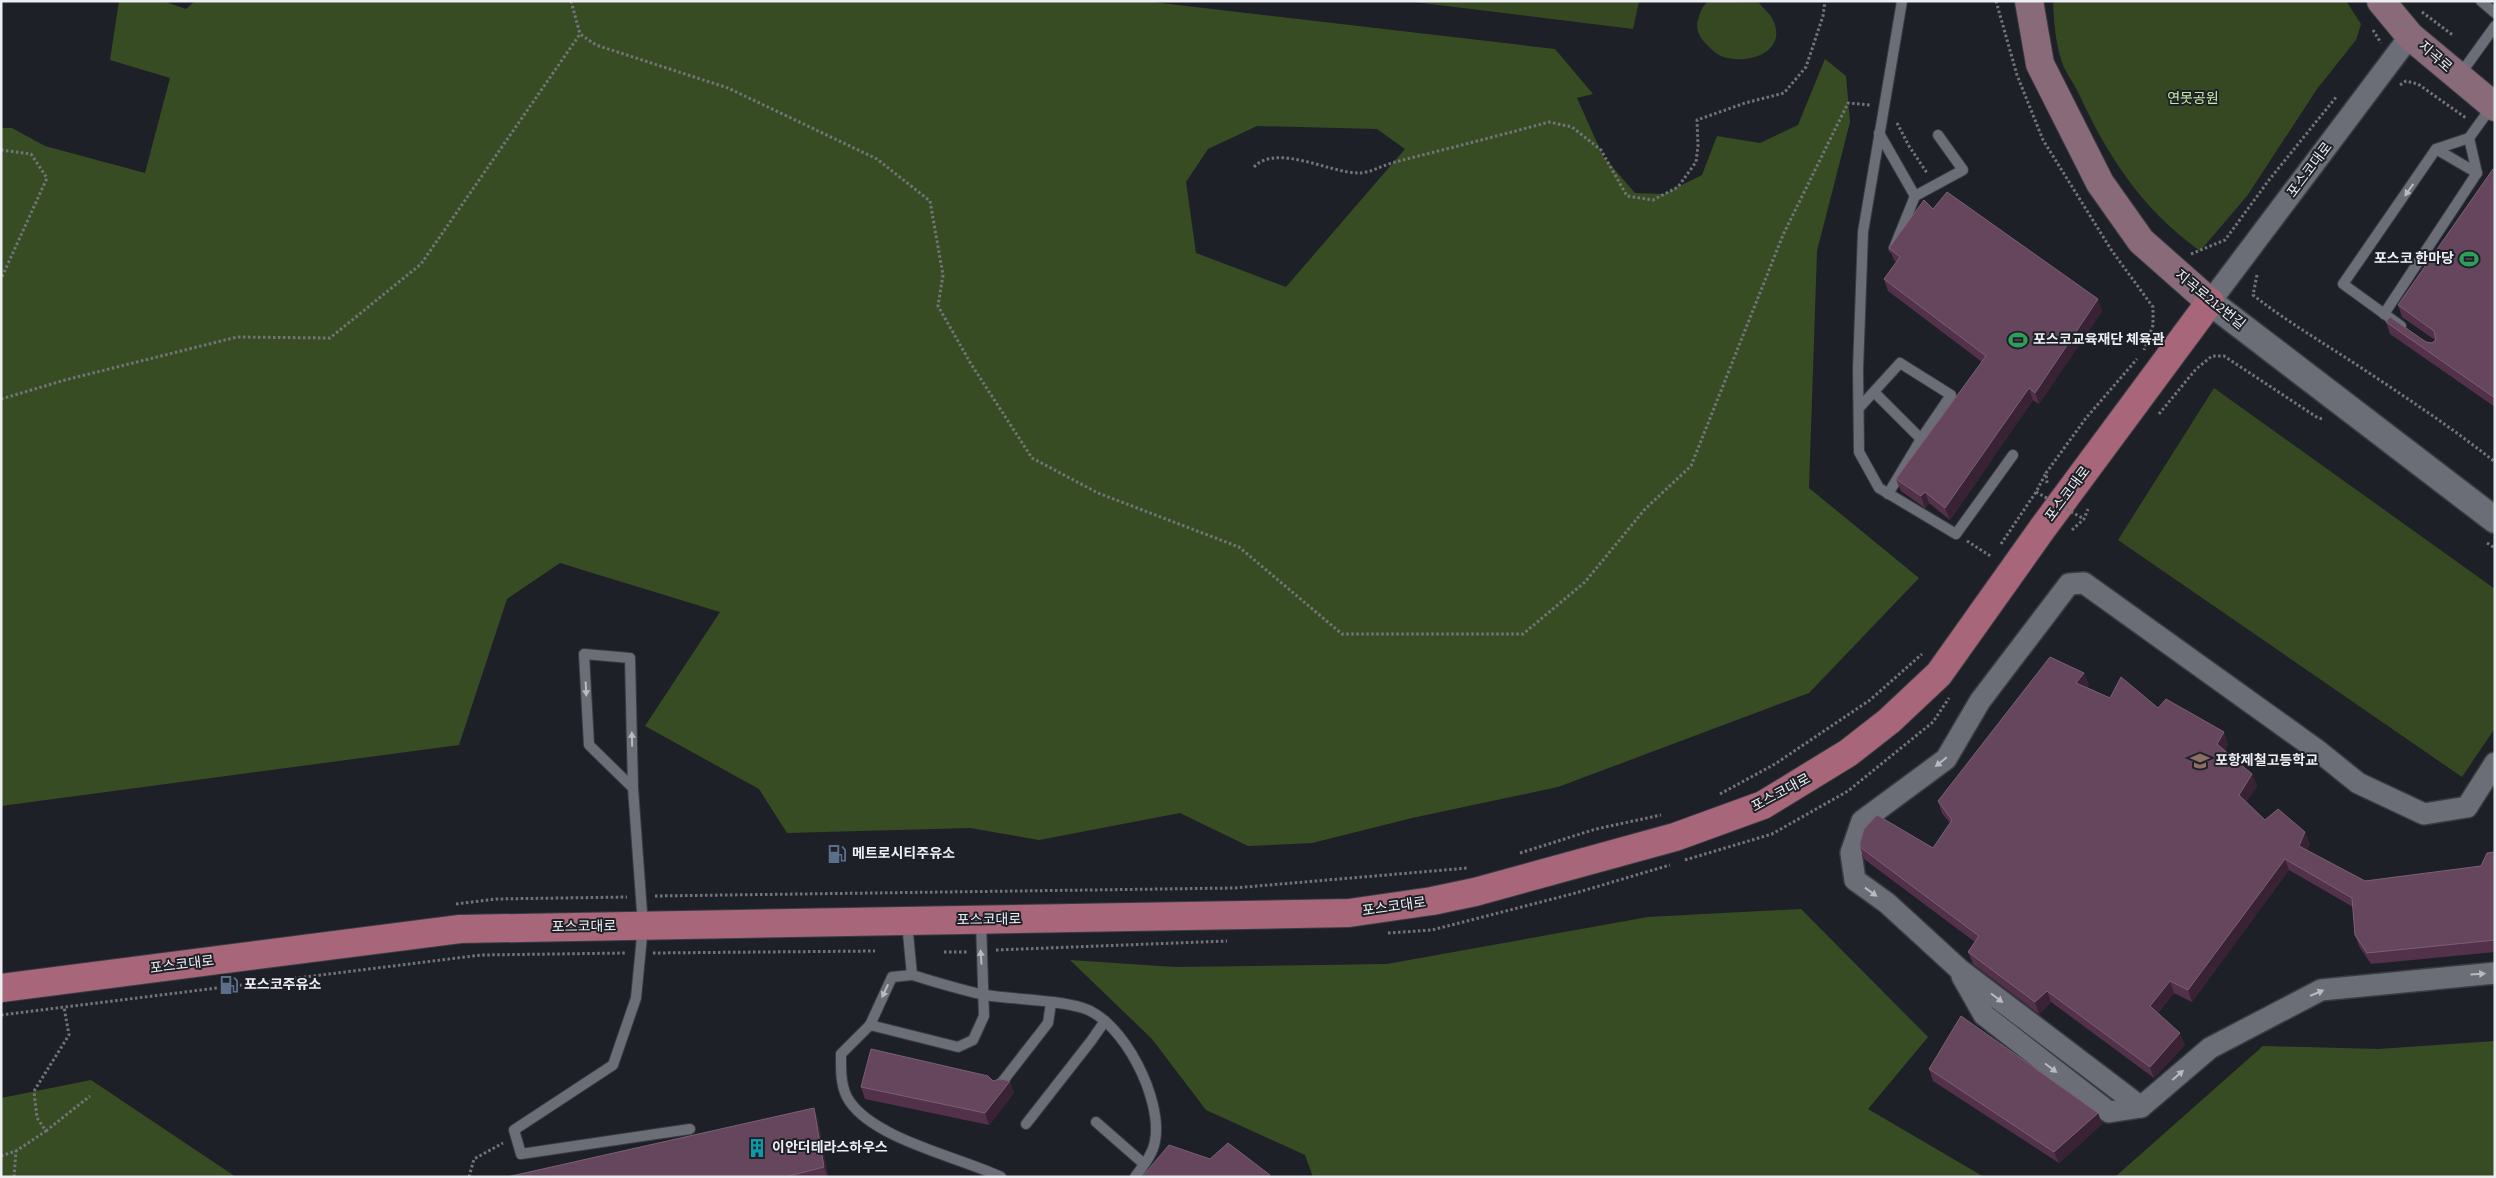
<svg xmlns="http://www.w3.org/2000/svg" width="2496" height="1178" viewBox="0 0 2496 1178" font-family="'Source Sans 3','Noto Sans KR',sans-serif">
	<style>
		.green { fill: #364822 }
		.forest { fill: #384c23; fill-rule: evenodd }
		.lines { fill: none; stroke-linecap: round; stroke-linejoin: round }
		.service-casing { stroke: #3a3c42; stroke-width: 12 }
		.minor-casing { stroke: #3a3c42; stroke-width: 24 }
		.tertiary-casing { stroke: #3a3c42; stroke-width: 29 }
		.secondary-casing { stroke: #3a3c42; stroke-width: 30 }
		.primary-casing { stroke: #3a3c42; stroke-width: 30 }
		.path { stroke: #72747a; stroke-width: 3; stroke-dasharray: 2.5 2.5; stroke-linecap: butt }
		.service { stroke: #6c6e77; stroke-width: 10 }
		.minor { stroke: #6c6e77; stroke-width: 21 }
		.tertiary { stroke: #6c6e77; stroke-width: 26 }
		.secondary { stroke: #896a78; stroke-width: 28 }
		.primary { stroke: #a76679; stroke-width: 28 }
		.path-bridge { stroke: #72747a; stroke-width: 3; stroke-dasharray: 2.5 2.5; stroke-linecap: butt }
		.wall { fill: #54314a }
		.shaded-wall { fill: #382234 }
		.building { fill: #65465c; stroke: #7a6074 }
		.oneway { fill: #b9bbc1 }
		.labels { text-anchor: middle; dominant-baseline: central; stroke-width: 4; stroke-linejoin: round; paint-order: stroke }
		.street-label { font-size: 14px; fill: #edeef3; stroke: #1e2027 }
		.park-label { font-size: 14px; fill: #c7eba6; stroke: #1e2027 }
		.poi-label { font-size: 14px; font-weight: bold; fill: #edeef3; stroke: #1e2027; text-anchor: start }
	</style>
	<rect width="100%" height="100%" fill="#1e2027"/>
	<g class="green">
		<path d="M1406 1H1639L1633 29Z"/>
		<path d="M1709 1 1759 3C1763 8 1769 13 1772 18 1790 52 1747 66 1721 56 1716 54 1710 48 1706 44 1700 38 1695 29 1698 20 1700 13 1702 5 1709 1Z"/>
		<path d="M2053 1H2346L2361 24 2356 40 2317 89 2247 196 2200 251C2141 208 2108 157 2078 92 2073 82 2065 72 2062 62 2055 42 2054 21 2053 1Z"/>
		<path d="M2214 388 2495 589V728L2462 777 2118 540Z"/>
	</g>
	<g class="forest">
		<path d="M119 1H163L186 9 195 1H1144L1555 49 1593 94 1577 98 1603 156 1635 193 1664 194 1702 175 1717 136 1760 143 1798 125 1825 59 1846 76 1850 122 1817 251 1809 488 1919 578 1809 693 1558 787 1412 818 1312 843 1248 846 1180 813 1039 840 970 828 787 833 759 789 645 726 720 612 560 563 507 599 459 745 1 806V128H12L45 146 145 173 170 78 110 60ZM1257 126 1377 129 1405 149 1286 287 1196 253 1186 182 1208 149Z"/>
		<path d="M1801 909 1928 1037 1868 1109 1984 1177H1313L1305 1155 1206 1110 1152 1039 1070 960 1175 967 1387 964 1648 917Z"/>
		<path d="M2495 1041V1177H2115L2263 1046 2378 1049Z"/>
		<path d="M91 1080 236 1177H1V1098Z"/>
	</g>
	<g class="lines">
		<g class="service-casing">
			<g id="service">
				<path d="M1902 1 1863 232 1858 369 1859 452 1879 488 1956 534 2013 455"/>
				<path d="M2481 1 2495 13"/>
				<path d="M2459 76 2495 26"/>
				<path d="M1879 133 1915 196 1963 170 1938 135"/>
				<path d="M2436 149 2477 173"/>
				<path d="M1894 248 1915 196"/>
				<path d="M2384 314 2477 173 2469 138"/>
				<path d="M2401 326 2343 284 2436 149 2469 138 2492 106"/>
				<path d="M1859 408 1900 363 1951 395 1921 439 1874 392"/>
				<path d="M1888 494 1921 439"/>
				<path d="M633 788 589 745 584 654 630 658 633 788 643 926 636 998 613 1065 514 1130 521 1154 690 1129"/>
				<path d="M907 923 912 975C936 982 961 990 985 995 1017 1000 1053 999 1083 1008 1124 1021 1163 1100 1155 1141 1153 1154 1143 1166 1135 1177"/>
				<path d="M912 975 892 977 870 1025 841 1054C841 1070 840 1088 850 1102 877 1140 959 1157 1001 1177"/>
				<path d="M870 1025 958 1047 973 1040 984 1016 981 921"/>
				<path d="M999 1086 1048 1023 1051 1003"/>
				<path d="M1096 1122 1144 1164"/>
				<path d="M1026 1124 1091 1041 1105 1021"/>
			</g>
		</g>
		<g class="minor-casing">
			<g id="minor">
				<path d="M2210 302 2410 36"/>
				<path d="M1962 976 1984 1015 2109 1112 2141 1107 2210 1048 2321 990 2495 973"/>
				<path d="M2141 1107 1959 969 1887 903 1855 880 1851 853 1862 821 1946 759 1980 701 2069 584 2084 583 2317 750 2358 783 2424 814 2467 807 2495 763"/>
			</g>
		</g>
		<g class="tertiary-casing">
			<path id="tertiary" d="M2210 302 2495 520"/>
		</g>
		<g class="secondary-casing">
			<g id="secondary">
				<path d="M2029 1 2040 64 2100 183 2141 241 2210 302"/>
				<path d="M2381 1 2410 36 2495 107"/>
			</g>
		</g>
		<g class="primary-casing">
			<path id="primary" d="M1 988 460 929 1349 913 1432 901 1475 892 1675 837 1763 805 1848 753 1889 721 1939 674 2042 529 2210 302"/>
		</g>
		<g class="path">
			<path d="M571 1 580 34"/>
			<path d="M1996 1 2017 75 2043 140 2112 251 2153 307V325L2144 350"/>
			<path d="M2422 12 2454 36"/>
			<path d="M2373 30 2381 43"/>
			<path d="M2400 85 2406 81 2418 84 2466 118"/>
			<path d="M1897 123 1909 146 1927 173"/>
			<path d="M1 150 31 154 47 178 1 279"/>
			<path d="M1254 167C1277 143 1329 173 1359 173 1370 173 1383 165 1395 162 1446 149 1498 136 1549 122L1572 127 1601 150 1627 196 1653 200 1678 187 1696 162 1698 146 1697 120 1745 103 1784 93 1806 67 1823 16 1825 1"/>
			<path d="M2191 254 2225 240 2269 180 2337 96"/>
			<path d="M2257 275 2253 295C2286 321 2322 342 2357 365 2404 396 2451 427 2495 462"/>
			<path d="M1 399 65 380 237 337 330 338 421 264 580 34 596 45 728 88 877 159 930 201 943 275 938 306 971 364 1032 458 1098 493 1239 547 1342 634H1523L1585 582 1645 509 1691 466 1783 235 1848 103 1870 105"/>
			<path d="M2159 414 2196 369 2212 356H2224L2318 418 2324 419"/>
			<path d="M2047 483 2046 473 2086 418 2137 359"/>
			<path d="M2072 530 2084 519 2088 509"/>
			<path d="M1967 541 1992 557"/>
			<path d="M2487 543 2495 548"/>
			<path d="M2001 544 2036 492 2046 473"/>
			<path d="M1720 794 1775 764 1870 700 1922 654"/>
			<path d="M1520 853 1596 829 1661 815"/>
			<path d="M1685 860 1772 834 1848 791 1933 722 1949 698"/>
			<path d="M655 896 1234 888 1468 868"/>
			<path d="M456 904 496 899 627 897"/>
			<path d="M1388 933 1432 930 1572 894 1670 865"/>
			<path d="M996 950 1227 941"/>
			<path d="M944 952H967"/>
			<path d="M653 953 875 951"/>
			<path d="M1 1015 481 955 627 953"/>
			<path d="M46 1131 90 1096"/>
			<path d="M1 1156 16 1151 46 1131 37 1118 34 1091 69 1035 64 1007"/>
			<path d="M14 1177 16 1151"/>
			<path d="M469 1177 474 1159 503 1143"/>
		</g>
		<use href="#service" class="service"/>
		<use href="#minor" class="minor"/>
		<use href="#tertiary" class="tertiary"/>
		<use href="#secondary" class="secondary"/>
		<use href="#primary" class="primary"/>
		<path class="path-bridge" d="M2036 492 2084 519"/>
	</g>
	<g class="wall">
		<path d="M2495 170V407L2390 334 2386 322 2426 342 2432 343 2435 340 2402 317 2398 305Z"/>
		<path d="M1933 209 2102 311 2039 404 2033 400 1950 520 1929 503 1925 508 1901 491 1896 479 1982 362 1888 291 1884 279 1896 262 1894 260 1889 248Z"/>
		<path d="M2084 673 2089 685 2087 687 2110 698 2158 708 2228 744 2225 751 2252 774 2257 786 2246 802 2265 820 2310 844 2307 850 2365 881 2481 866 2495 852V952L2371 964 2359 946 2355 935 2353 907 2289 870 2192 1002 2174 993 2158 1013 2185 1045 2154 1078 2051 1002 2039 1014 1973 964 1968 952 1975 942 1864 859 1860 847 1933 848 1950 823 1942 813 1938 801Z"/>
		<path d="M1929 1069 2098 1113 2102 1124 2059 1163 1933 1081Z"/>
		<path d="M993 1081 1014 1093 989 1125 865 1099 861 1087Z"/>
		<path d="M814 1108 818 1120 828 1177H507Z"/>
	</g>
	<g class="shaded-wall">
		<path d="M2098 299 2102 311 2039 404 2035 393Z"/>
		<path d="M2029 388 2033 400 1950 520 1945 508Z"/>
		<path d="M1925 492 1929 503 1925 508 1921 496Z"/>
		<path d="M2084 673 2089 685 2081 695 2076 683Z"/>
		<path d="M2224 732 2228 744 2222 756 2217 744Z"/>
		<path d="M2252 774 2257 786 2243 807 2239 795Z"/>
		<path d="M2305 832 2310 844 2304 858 2299 846Z"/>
		<path d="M2285 859 2289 870 2192 1002 2188 990Z"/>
		<path d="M2170 981 2174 993 2154 1017 2150 1006Z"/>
		<path d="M2047 991 2051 1002 2039 1014 2035 1002Z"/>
		<path d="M2180 1033 2185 1045 2154 1078 2150 1067Z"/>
		<path d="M1010 1081 1014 1093 989 1125 985 1113Z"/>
		<path d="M814 1108 818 1120 828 1177 824 1167Z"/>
		<path d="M2098 1113 2102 1124 2059 1163 2054 1152Z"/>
	</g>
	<g class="building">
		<path d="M2493 169 2495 170V398L2386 322 2390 317 2426 342 2432 343 2436 340 2434 331 2398 305Z"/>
		<path d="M1947 192 2098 299 2035 393 2029 388 1945 508 1925 492 1921 496 1896 479 1986 356 1884 279 1900 257 1889 248 1924 200 1933 209Z"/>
		<path d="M2050 657 2084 673 2076 683 2110 698 2121 677 2158 708 2166 699 2224 732 2217 744 2252 774 2239 795 2265 820 2278 809 2305 832 2299 846 2365 881 2481 866 2487 853 2495 852V940L2367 953 2355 935 2352 898 2285 859 2188 990 2170 981 2150 1006 2180 1033 2150 1067 2047 991 2035 1002 1968 952 1979 936 1860 847V843L1864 829 1877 815 1933 848 1952 820 1938 801Z"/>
		<path d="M1961 1016 2098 1113 2054 1152 1929 1069Z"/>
		<path d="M871 1049 988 1076 993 1081 1000 1079 1010 1081 985 1113 861 1087Z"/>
		<path d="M814 1108 824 1167 785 1177H507Z"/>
		<path d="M1228 1143 1270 1175 1269 1177H1142L1169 1145 1210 1159Z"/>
	</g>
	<defs><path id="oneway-solid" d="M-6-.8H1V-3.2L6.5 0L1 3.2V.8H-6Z" transform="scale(1.25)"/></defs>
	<g class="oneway">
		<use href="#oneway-solid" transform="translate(2409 190) rotate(125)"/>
		<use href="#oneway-solid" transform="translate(586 689) rotate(87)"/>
		<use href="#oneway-solid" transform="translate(632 739) rotate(-91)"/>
		<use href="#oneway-solid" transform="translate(1941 762) rotate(141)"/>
		<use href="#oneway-solid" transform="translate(1871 892) rotate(36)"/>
		<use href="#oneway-solid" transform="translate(981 957) rotate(-94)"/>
		<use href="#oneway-solid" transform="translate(2478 974) rotate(-4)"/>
		<use href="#oneway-solid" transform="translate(885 991) rotate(115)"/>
		<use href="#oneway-solid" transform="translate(2317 993) rotate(-23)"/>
		<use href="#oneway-solid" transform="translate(1997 998) rotate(37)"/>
		<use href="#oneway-solid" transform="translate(2051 1068) rotate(37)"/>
		<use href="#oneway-solid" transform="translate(2178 1075) rotate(-41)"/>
	</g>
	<defs>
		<g id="stadium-bare" transform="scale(1.5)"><path d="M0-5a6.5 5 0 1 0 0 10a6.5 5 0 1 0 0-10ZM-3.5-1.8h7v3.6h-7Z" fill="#2e9e5b" stroke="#1e2027" stroke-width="2.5" paint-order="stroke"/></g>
		<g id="school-bare" transform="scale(1.5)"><path d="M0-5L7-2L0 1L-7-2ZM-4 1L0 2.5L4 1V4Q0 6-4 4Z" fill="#8d6e63" stroke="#1e2027" stroke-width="2.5" paint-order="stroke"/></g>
		<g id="fuel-bare" transform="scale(1.5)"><path d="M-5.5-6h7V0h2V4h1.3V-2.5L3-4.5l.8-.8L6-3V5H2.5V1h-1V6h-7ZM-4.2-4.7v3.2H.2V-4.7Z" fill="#5c6f8a" stroke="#1e2027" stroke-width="2.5" paint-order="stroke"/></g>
		<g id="building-bare" transform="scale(1.5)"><path d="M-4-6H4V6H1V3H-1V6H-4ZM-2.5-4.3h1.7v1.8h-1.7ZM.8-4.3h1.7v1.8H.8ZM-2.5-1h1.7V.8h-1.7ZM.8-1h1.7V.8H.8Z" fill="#0f9aa8" stroke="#1e2027" stroke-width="2.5" paint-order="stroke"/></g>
	</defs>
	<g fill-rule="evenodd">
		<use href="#stadium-bare" x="2469" y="259"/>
		<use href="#stadium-bare" x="2018" y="340"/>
		<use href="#school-bare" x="2200" y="761"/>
		<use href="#fuel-bare" x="837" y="854"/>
		<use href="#fuel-bare" x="229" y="985"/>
		<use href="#building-bare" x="757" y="1148"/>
	</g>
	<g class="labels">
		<g class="street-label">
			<text transform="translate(2435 57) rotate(41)">지곡로</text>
			<text transform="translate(2310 170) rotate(-53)">포스코대로</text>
			<text transform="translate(2210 300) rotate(39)">지곡로212번길</text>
			<text transform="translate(2068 494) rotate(-53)">포스코대로</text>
			<text transform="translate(1781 793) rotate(-28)">포스코대로</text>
			<text transform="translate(1394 907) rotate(-8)">포스코대로</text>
			<text transform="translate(989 920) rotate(-1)">포스코대로</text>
			<text transform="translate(584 927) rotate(-1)">포스코대로</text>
			<text transform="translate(182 965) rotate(-7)">포스코대로</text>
		</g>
		<g class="park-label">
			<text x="2193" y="99">연못공원</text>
		</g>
		<g class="poi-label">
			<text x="2454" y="259" text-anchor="end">포스코 한마당</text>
			<text x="2033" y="340">포스코교육재단 체육관</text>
			<text x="2215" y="761">포항제철고등학교</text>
			<text x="852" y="854">메트로시티주유소</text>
			<text x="244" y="985">포스코주유소</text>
			<text x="772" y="1148">이안더테라스하우스</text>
		</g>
	</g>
	<rect width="2496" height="1178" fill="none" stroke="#edeef3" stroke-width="5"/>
</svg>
